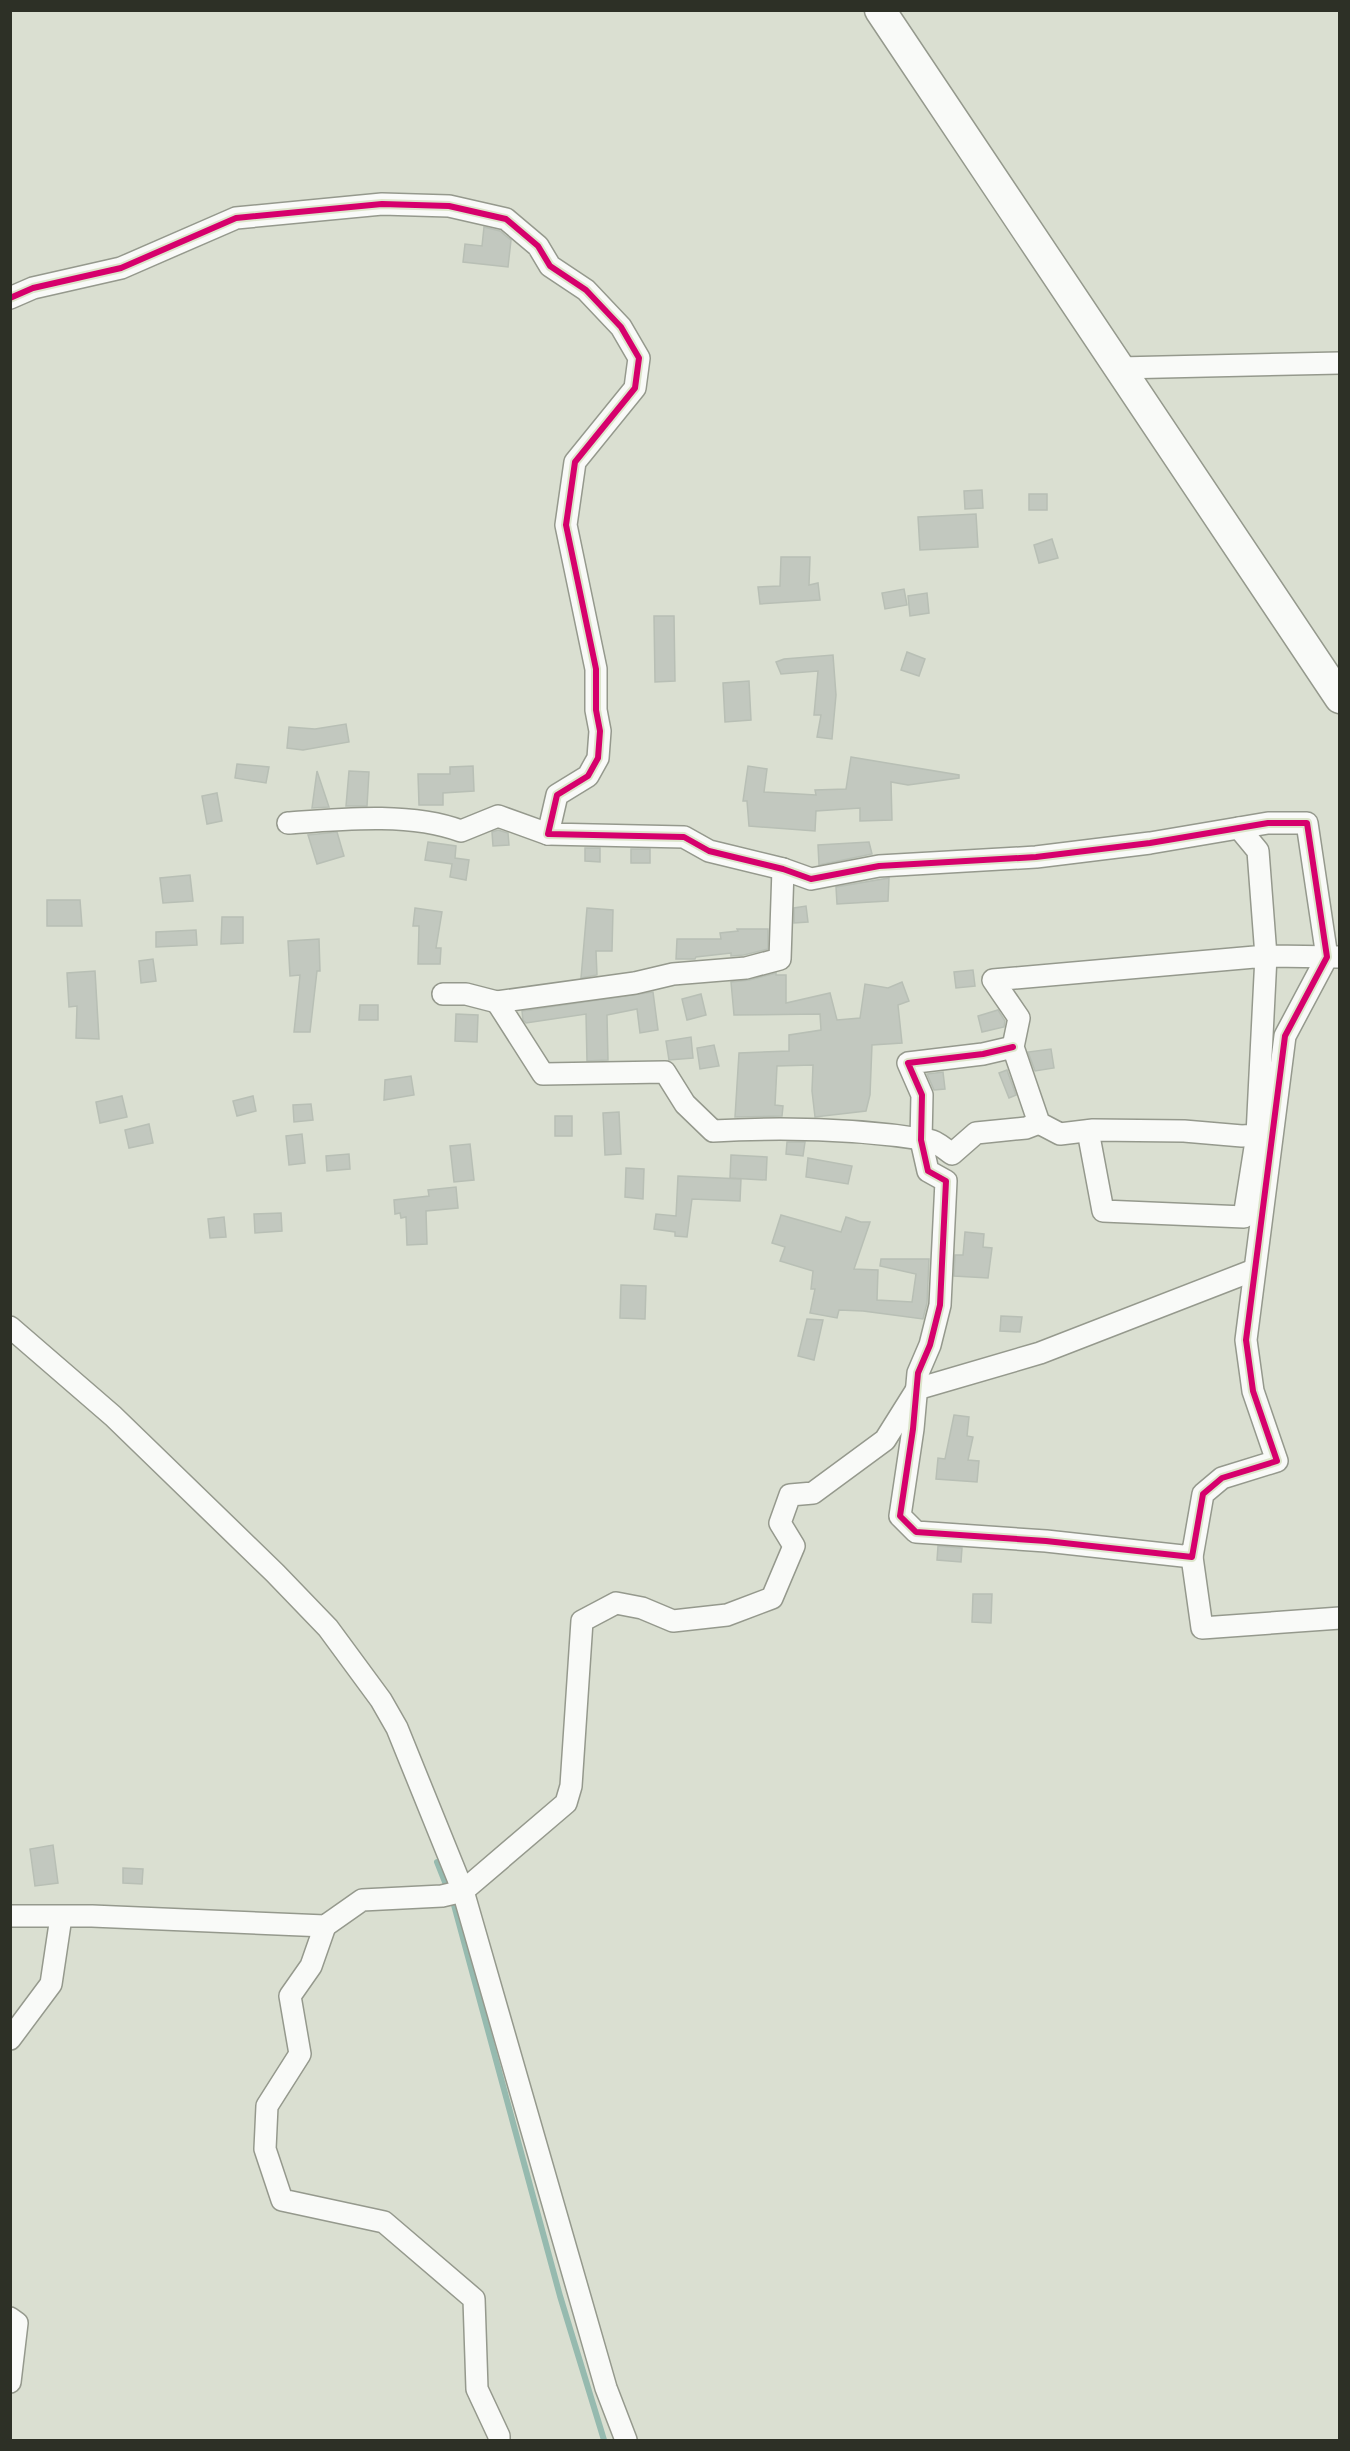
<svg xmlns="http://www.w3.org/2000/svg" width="1350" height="2451" viewBox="0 0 1350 2451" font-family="'Alegreya Sans',sans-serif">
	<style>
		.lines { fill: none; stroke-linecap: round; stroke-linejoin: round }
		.stream { stroke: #96baaf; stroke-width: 6 }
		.building { fill: #c2c8bf; stroke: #b8bfb5; stroke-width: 1.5 }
		.street-casing { stroke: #95998d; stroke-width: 24 }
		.secondary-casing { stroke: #95998d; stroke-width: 33 }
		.street { stroke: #f9faf8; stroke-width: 21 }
		.secondary { stroke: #f9faf8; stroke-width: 30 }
		.cycleway-casing { stroke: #dce5cb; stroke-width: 10 }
		.cycleway { stroke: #d6006c; stroke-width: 6 }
	</style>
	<rect width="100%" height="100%" fill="#dadfd1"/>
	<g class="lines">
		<path class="stream" d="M437 1862 454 1905 560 2296 604 2440"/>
	</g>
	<g class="building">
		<path d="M484 227 500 231 511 240 508 267 463 262 465 244 482 246Z"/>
		<path d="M982 490 983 508 965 509 964 491Z"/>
		<rect x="1029" y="494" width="18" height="16"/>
		<path d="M976 514 978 547 920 550 918 517Z"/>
		<path d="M1052 539 1058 558 1039 563 1034 545Z"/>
		<path d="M781 557H810L809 585 818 583 820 600 760 604 758 587 780 586Z"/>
		<path d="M904 589 907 605 885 609 882 593Z"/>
		<path d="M927 593 929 613 910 616 908 596Z"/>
		<path d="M654 616H674L675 681 655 682Z"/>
		<path d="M907 652 925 659 919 676 901 670Z"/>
		<path d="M833 655 836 695 832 739 817 737 821 715H814L818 671 781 674 776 662 784 659Z"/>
		<path d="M749 681 751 720 725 722 723 683Z"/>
		<path d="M346 724 349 742 303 750 287 748 289 727 315 729Z"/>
		<path d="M851 757 959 775V778L908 785 891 782 892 820 860 821V808L816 811 815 831 749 826 747 801H743L748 766 767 769 764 792 816 795 815 790 846 789Z"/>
		<path d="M237 764 269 767 266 783 235 778Z"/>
		<path d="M473 766 474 791 443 793V805H419L418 774H450V767Z"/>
		<path d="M317 771 329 807 312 808Z"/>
		<path d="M349 771 369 772 367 806H346Z"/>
		<path d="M217 793 222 821 207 824 202 796Z"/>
		<path d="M498 830 508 833 509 845 493 846 492 832Z"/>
		<path d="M337 832 344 856 317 864 308 835Z"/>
		<path d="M428 842 456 846 455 858 469 860 466 880 450 877 452 864 425 860Z"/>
		<path d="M869 842 872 854 819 865 818 845Z"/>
		<path d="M585 848H600V862L585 861Z"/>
		<rect x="631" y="849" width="19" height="14"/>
		<path d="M190 875 193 901 163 903 160 878Z"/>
		<path d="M889 878 888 901 837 904 836 887Z"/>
		<path d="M47 900H80L82 926H47Z"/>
		<path d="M806 906 808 922 794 923V908Z"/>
		<path d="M415 908 442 912 436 948H441L440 964H418L419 926H413Z"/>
		<path d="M587 908 613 910 612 951H596L597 975 581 978Z"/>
		<path d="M222 917H243V943L221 944Z"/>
		<path d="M737 929H768V949L744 955 731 956V953L696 957 695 959H676L677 939H721L720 933 738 931Z"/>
		<path d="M196 930 197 945 156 947V932Z"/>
		<path d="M319 939 320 971H317L310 1032H294L300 975 290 976 288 941Z"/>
		<path d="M153 959 156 981 141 983 139 961Z"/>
		<path d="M973 970 975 986 956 988 954 972Z"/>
		<path d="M95 971 99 1039 76 1038 77 1006 69 1007 67 973Z"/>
		<path d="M776 973V975H786V1003L830 993 837 1020 860 1018 865 984 888 988 902 982 909 1001 898 1005 902 1043 872 1045 870 1095 866 1111 815 1117 812 1091 813 1065 777 1066 775 1105 783 1106 782 1116 735 1117 739 1053 789 1051V1035L821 1030 820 1014 734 1015 731 982 749 980Z"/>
		<path d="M653 992 658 1030 640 1033 637 1009 607 1015 608 1060 587 1061 586 1014 526 1023 523 1020 522 1011Z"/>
		<path d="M701 994 706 1015 687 1020 682 999Z"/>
		<path d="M360 1005H378V1020H359Z"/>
		<path d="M998 1010 1005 1021 1004 1027 982 1032 978 1016Z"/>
		<path d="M456 1014 478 1015 477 1042 455 1041Z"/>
		<path d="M691 1037 693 1058 669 1060 666 1041Z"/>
		<path d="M714 1045 719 1066 700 1069 697 1048Z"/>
		<path d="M1051 1049 1054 1068 1035 1071 1028 1052Z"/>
		<path d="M1007 1070 1016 1095 1009 1098 999 1073Z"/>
		<path d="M943 1072 945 1089 934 1090 927 1074Z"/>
		<path d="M411 1076 414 1095 384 1100 385 1080Z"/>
		<path d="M122 1096 127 1117 100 1123 96 1102Z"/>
		<path d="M253 1096 256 1111 237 1116 233 1101Z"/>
		<path d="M311 1104 313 1120 294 1122 293 1105Z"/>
		<path d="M619 1112 621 1154 605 1155 603 1113Z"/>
		<rect x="555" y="1116" width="17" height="20"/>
		<path d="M149 1124 153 1143 129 1148 125 1130Z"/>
		<path d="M302 1134 305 1163 289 1165 286 1136Z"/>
		<path d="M787 1142H805L803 1156 786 1154Z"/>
		<path d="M470 1144 474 1180 454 1182 450 1146Z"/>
		<path d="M349 1154 350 1169 327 1171 326 1156Z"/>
		<path d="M731 1155 767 1157 766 1180 730 1178Z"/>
		<path d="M808 1158 852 1166 848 1184 806 1177Z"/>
		<path d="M626 1168 644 1169 643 1199 625 1197Z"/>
		<path d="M678 1176 741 1179 740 1201 692 1199 687 1237 675 1236V1232L654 1229 656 1214 676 1216Z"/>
		<path d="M456 1187 458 1208 426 1211 427 1244 407 1245 406 1217 401 1218 400 1213 395 1214 394 1200 429 1196 428 1190Z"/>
		<path d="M281 1213 282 1231 255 1233 254 1214Z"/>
		<path d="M781 1215 841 1232 846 1217 861 1222H870L854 1269 878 1270 877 1300 912 1302 916 1274 880 1266 881 1259H929L927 1303 923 1319 863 1311 839 1310 837 1318 810 1313 815 1289H811L813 1271 780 1261 785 1247 772 1243Z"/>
		<path d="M224 1217 226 1237 210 1238 208 1219Z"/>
		<path d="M965 1232 984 1234 983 1247 992 1248 988 1278 954 1276 955 1255H963Z"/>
		<path d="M621 1285 646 1286 645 1319 620 1318Z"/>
		<path d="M1001 1316 1022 1317 1020 1332 1000 1331Z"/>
		<path d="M807 1319 823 1320 814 1360 798 1356Z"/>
		<path d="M954 1415 969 1417 967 1436 973 1437 968 1460 979 1461 977 1482 936 1479 938 1458 945 1459Z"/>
		<path d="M938 1546 962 1548 961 1562 937 1560Z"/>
		<path d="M973 1594H992L991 1623 972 1622Z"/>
		<path d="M53 1845 58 1883 35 1886 30 1849Z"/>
		<path d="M123 1868 143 1869 142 1884 123 1883Z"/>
	</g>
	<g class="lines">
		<g class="street-casing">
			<g id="street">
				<path d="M10 298 33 288 121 268 236 218 382 204 449 206 506 219 538 246 550 266 586 290 621 327 639 358 635 388 575 462 566 525 596 669V710L600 731 598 758 588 776 557 795 548 834 684 837 709 851 783 869 811 879 879 866 1036 857 1150 843 1268 823H1307L1327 957 1285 1036 1246 1340 1253 1391 1277 1461 1222 1478 1203 1494 1192 1557 1046 1541 916 1532 900 1516 913 1429 918 1373 930 1345 940 1305 946 1181 928 1171 921 1140 922 1095 908 1063 983 1054 1013 1047"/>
				<path d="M1119 368 1340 363"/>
				<path d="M288 823C341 819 411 812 461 831L498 816 548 834"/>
				<path d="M1239 828 1258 851 1266 956 993 980 1019 1018 1013 1047 1039 1123 1060 1134 1093 1130 1184 1131 1242 1136 1257 1135 1266 956 1338 957"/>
				<path d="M783 869 780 959 746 968 673 974 635 983 497 1002 543 1074 665 1072 685 1104 713 1131C785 1127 858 1129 928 1140 936 1141 945 1149 952 1154L976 1133 1026 1128 1039 1123"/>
				<path d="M443 994H466L497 1002"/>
				<path d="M1088 1131 1103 1211 1244 1217 1257 1135"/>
				<path d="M10 1327 113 1416 275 1573 328 1628 381 1700 397 1728 463 1891 606 2388 626 2440"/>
				<path d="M1192 1557 1202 1628 1340 1618"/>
				<path d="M10 1916H92L325 1926 362 1900 442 1896 463 1891 566 1803 571 1786 582 1621 616 1603 642 1608 673 1621 727 1615 772 1598 794 1546 780 1523 790 1495 813 1493 885 1440 917 1389 1040 1353 1254 1270"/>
				<path d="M325 1926 311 1966 290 1996 300 2054 267 2106 265 2149 282 2200 384 2222 474 2299 477 2389 499 2436V2440"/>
				<path d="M10 2039 51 1984 61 1917"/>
				<path d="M10 2318 17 2323 10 2382"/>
			</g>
		</g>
		<g class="secondary-casing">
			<path id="secondary" d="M880 10 1340 698"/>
		</g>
		<use href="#street" class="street"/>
		<use href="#secondary" class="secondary"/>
		<g class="cycleway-casing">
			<path id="cycleway" d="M10 298 33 288 121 268 236 218 382 204 449 206 506 219 538 246 550 266 586 290 621 327 639 358 635 388 575 462 566 525 596 669V710L600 731 598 758 588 776 557 795 548 834 684 837 709 851 783 869 811 879 879 866 1036 857 1150 843 1268 823H1307L1327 957 1285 1036 1246 1340 1253 1391 1277 1461 1222 1478 1203 1494 1192 1557 1046 1541 916 1532 900 1516 913 1429 918 1373 930 1345 940 1305 946 1181 928 1171 921 1140 922 1095 908 1063 983 1054 1013 1047"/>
		</g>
		<use href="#cycleway" class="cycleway"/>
	</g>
	<rect width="1350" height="2451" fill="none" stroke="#2d3026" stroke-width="24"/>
</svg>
